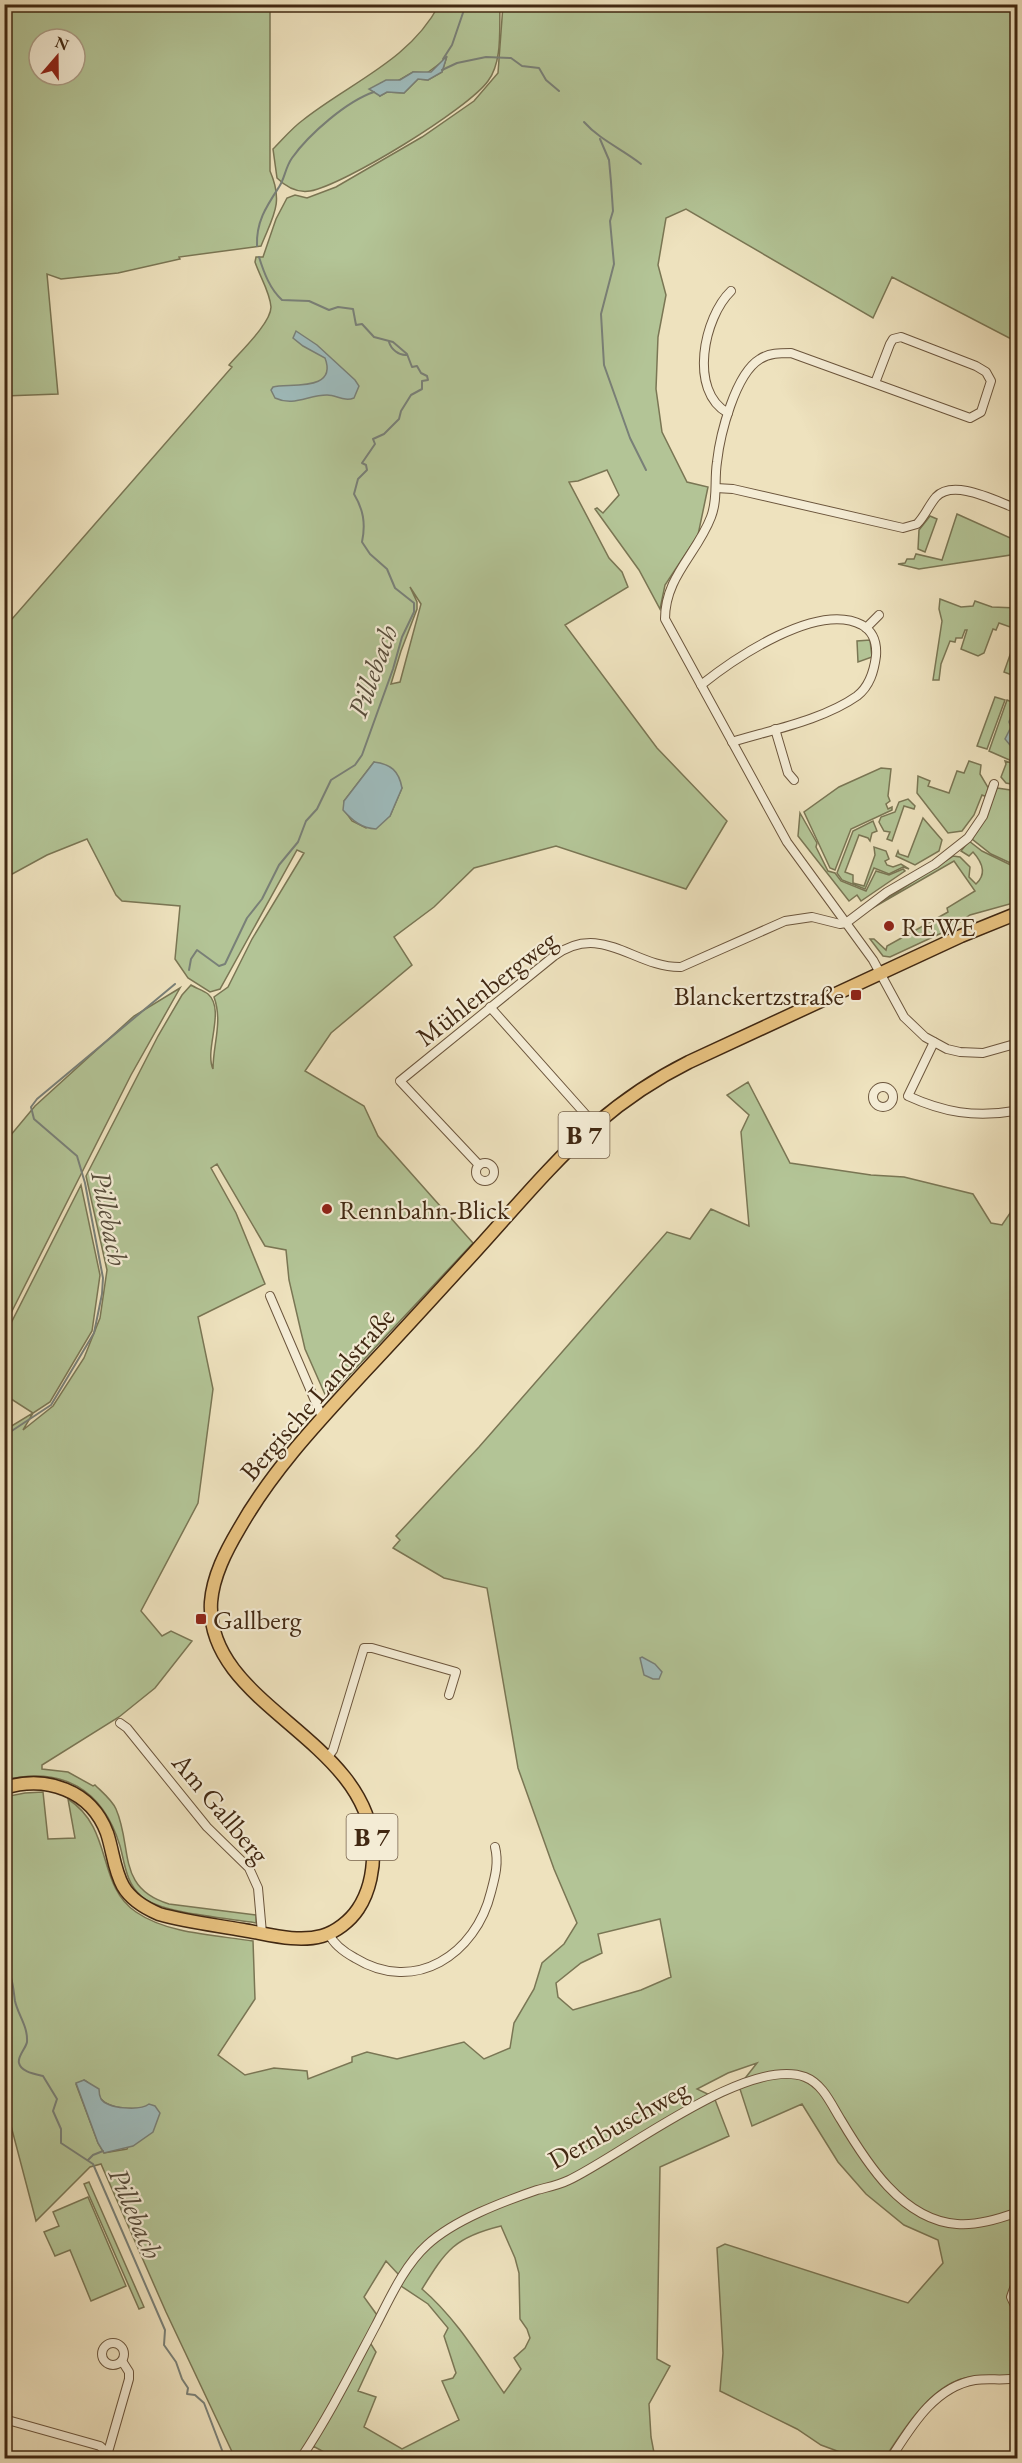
<svg xmlns="http://www.w3.org/2000/svg" width="1022" height="2463" viewBox="0 0 1022 2463" font-family="'EB Garamond',serif">
	<style>
		.green { fill: #b3c496; stroke: #7a7654; stroke-width: 1.5; fill-rule: evenodd }
		.water { fill: #9ebbbc; stroke: #798078; stroke-width: 1.5 }
		.lines { fill: none; stroke-linecap: round; stroke-linejoin: round }
		.stream { stroke: #798078; stroke-width: 2 }
		.minor-casing { stroke: #6c563d; stroke-width: 10 }
		.primary-casing { stroke: #412812; stroke-width: 15 }
		.minor { stroke: #f4ecd5; stroke-width: 8 }
		.primary { stroke: #e7c17f; stroke-width: 12 }
		.poi-dot { fill: #8f2418; stroke: #f4ecd5; stroke-width: 2 }
		.labels { text-anchor: middle; dominant-baseline: central; stroke-width: 4.5; stroke-linejoin: round; paint-order: stroke }
		.shield { fill: #f4ecd5; stroke: #77634c; stroke-width: 1.5 }
		.shield-label { font-size: 26px; font-weight: bold; fill: #412812 }
		.poi-label { font-size: 27px; fill: #412812; stroke: #f4ecd5; text-anchor: start }
		.street-label { font-size: 27px; fill: #412812; stroke: #f4ecd5 }
		.water-label { font-size: 28px; font-style: italic; fill: #584d3c; stroke: #f4ecd5 }
	</style>
	<rect width="100%" height="100%" fill="#eee2be"/>
	<filter id="stains"><feTurbulence type="fractalNoise" baseFrequency=".00333" numOctaves="4"/><feColorMatrix values="0 0 0 0 .2 0 0 0 0 .09 0 0 0 0 .02 0 0 0 .5 -.17"/></filter>
	<radialGradient id="worn" r=".72"><stop offset=".6" stop-color="#630" stop-opacity="0"/><stop offset="1" stop-color="#630" stop-opacity=".3"/></radialGradient>
	<g class="green">
		<path d="M4 5H270V171C284 203 273 216 261 246L179 257 180 259 118 273 61 279 47 274 58 394 5 396ZM39 39H75V75H39Z"/>
		<path d="M439 5H500C499 28 503 61 488 81 468 109 344 185 310 191 297 193 285 186 277 178L273 149C283 139 292 128 303 120 351 82 409 61 439 5ZM446 59 442 72 428 80 418 79 404 93 387 92 380 96 381 83 396 82 413 72 427 73Z"/>
		<path d="M503 5H1017V342L892 277 873 318 686 209 666 218 658 265 666 295 658 337 656 389 662 432 687 482 708 487 698 535 665 585 660 609 639 570 595 509 597 508 603 513 619 495 607 470 578 481 569 482 609 558 622 572 628 587 565 625 657 748 727 821 686 889 556 846 474 868 434 907 394 937 412 965 331 1033 305 1071 364 1106 378 1136 473 1243 327 1399 305 1349 289 1280 286 1250 265 1246 217 1164 211 1168 236 1213 265 1284 198 1317 213 1389 198 1503 141 1611 162 1636 171 1631 192 1641 155 1688 119 1717 42 1765V1769L68 1772 93 1786 95 1785C102 1792 112 1800 116 1809 133 1848 116 1888 169 1904L256 1915V1923L251 1922C225 1918 159 1913 141 1896 126 1883 125 1864 120 1846 103 1789 62 1766 5 1780V1430L33 1413 5 1395 4 1337 81 1185 100 1275 92 1331 50 1402 33 1413 23 1430 53 1406 84 1358 100 1318 107 1270 86 1176 158 1036 182 995 191 985C196 988 204 991 208 994 226 1010 204 1049 213 1069 213 1044 223 1022 214 997L228 987 252 939 304 853 297 850 220 989 210 992 188 978 175 959 180 906 122 901 116 895 87 839 47 855 5 878V627L232 367 229 365C240 352 271 323 271 307 270 292 260 277 255 262L256 257H263L276 219 287 198 295 195 307 198 336 187 422 137 474 101 498 73ZM410 587 421 604 400 682 391 684 401 651 417 609V602ZM374 762 402 788 390 816 366 828 352 821 344 810V801Z"/>
		<path d="M957 514 1017 541V554L919 569 898 564 905 563 907 559H914L916 554 942 560Z"/>
		<path d="M930 516 937 519 925 552 918 549 919 530Z"/>
		<path d="M940 599 961 607 973 606 975 601 992 607 1017 608V632L1016 629 999 623 996 630 993 629 984 653 978 656 961 649 967 630H965L962 638H956L955 642 950 641 941 664 939 680H933L942 621 939 609Z"/>
		<path d="M1017 635V677L1004 672Z"/>
		<path d="M870 640 872 657 858 662 857 641Z"/>
		<path d="M995 697 1005 700 987 749 977 746Z"/>
		<path d="M1007 700 1017 704V755L1014 762 989 751Z"/>
		<path d="M1017 757V785L1006 783 1001 777 1006 764 1005 761 1015 764Z"/>
		<path d="M969 761 981 765 980 774 989 789 987 797 982 795 974 815 962 831 948 833 917 793 918 776 930 781 928 786 949 793 957 771 964 773Z"/>
		<path d="M881 768 891 769 888 796 890 801 886 804 888 809 892 807V810L851 829 835 870 830 868 804 812 839 787Z"/>
		<path d="M997 788 1017 791V866L991 854 972 839 984 821Z"/>
		<path d="M908 799 915 806 914 809 904 806 892 841 887 839 890 832 884 831 879 822 881 817 895 812 899 802Z"/>
		<path d="M800 813 817 843 816 847 828 871 835 873 841 881 866 891 876 871 889 875 903 869 905 871 861 901 857 895 849 901 798 836Z"/>
		<path d="M923 818 942 840 939 851 915 865 896 856 898 851 899 854 908 857Z"/>
		<path d="M873 821 877 831 872 833 870 841 868 838 859 835 845 872 853 875V883L864 886 875 855 874 847 886 851 889 859 885 861 887 865 893 867 901 864 909 869 903 867 889 874 874 868 865 889 842 880 837 873 853 831Z"/>
		<path d="M969 841 982 851 1017 868V902L970 915 948 930 890 957 883 956 870 939H874L886 950 887 946 948 912 947 908 975 891 954 861 869 910 953 856 960 857 970 867 969 877 976 884C987 874 982 862 973 852L969 856 961 851Z"/>
		<path d="M180 988 131 1075 5 1325V1142L35 1106 134 1016Z"/>
		<path d="M748 1082 790 1163 871 1175 904 1177 973 1194 991 1223 1002 1225 1017 1203V2374C1003 2378 986 2375 971 2377 933 2381 903 2430 885 2458H856L821 2445 797 2429 720 2391 723 2353 717 2248 725 2244 908 2303 943 2263 938 2240 904 2225 866 2194 838 2162 802 2104 752 2126 739 2086 757 2063 728 2073 697 2089 714 2097 729 2136 660 2167 657 2359 670 2366 649 2404 651 2437 655 2458H335L313 2446 305 2458H235L166 2312 101 2164 90 2167 36 2221 5 2103 4 1797 25 1793 43 1792 48 1839 75 1838 68 1799C114 1829 96 1885 136 1912 168 1934 215 1935 253 1941L255 1999 218 2055 245 2075 274 2068 307 2071 308 2079 352 2062V2057L367 2052 397 2059 464 2042 484 2059 510 2048 514 2023 534 1989 542 1963 564 1944 577 1923 554 1869 518 1768 487 1588 444 1578 393 1548 400 1540 396 1536 479 1447 667 1232 690 1239 711 1209 749 1226 741 1132 749 1115 727 1095ZM660 1919 671 1977 641 1990 573 2010 558 1997 556 1983 581 1963 602 1953 598 1934ZM84 2080C92 2084 95 2092 101 2099 110 2109 131 2109 144 2108L127 2149 104 2153 98 2143 76 2084ZM501 2226 515 2258 519 2273 520 2319 527 2329 530 2338 525 2348 514 2358 521 2369 504 2393C479 2357 456 2318 422 2289 446 2250 455 2237 501 2226ZM386 2261 399 2275 401 2286 428 2304 448 2328 444 2336 456 2373 453 2378 442 2381 459 2420 402 2449 364 2427 376 2397 358 2391 376 2352 369 2341 377 2315 364 2297Z"/>
		<path d="M89 2182 144 2307 139 2309 84 2184Z"/>
		<path d="M88 2197 126 2286 91 2301 70 2250 55 2256 44 2232 59 2226 53 2212Z"/>
	</g>
	<g class="water">
		<path d="M447 56 442 72 428 80 418 79 404 93 387 92 380 96 369 89 386 80H400L413 72H431Z"/>
		<path d="M296 331 317 345 355 380 359 386 354 398C344 402 337 395 327 395 308 395 294 407 275 398L271 390 273 387C289 383 338 392 325 358L303 346 293 338Z"/>
		<path d="M1017 713V742L1010 745 1005 739 1011 727 1009 722 1011 716Z"/>
		<path d="M374 762C391 764 399 771 402 788L390 816 376 829C361 828 353 821 343 810L344 801Z"/>
		<path d="M642 1657 655 1664 662 1672 659 1679H653L644 1675 640 1658Z"/>
		<path d="M84 2080 99 2089C99 2091 100 2097 101 2099 108 2109 140 2111 149 2104L155 2106 160 2113 153 2132 133 2146 104 2153 98 2143 76 2083Z"/>
	</g>
	<g class="lines">
		<g class="stream">
			<path d="M443 59 452 45 466 4"/>
			<path d="M442 70 457 63 486 57 511 58 522 66 539 68 546 80 559 91"/>
			<path d="M584 122C600 140 622 149 641 164"/>
			<path d="M600 139 609 160 611 182 613 211 610 221 614 264 601 314 604 365 630 438 646 470"/>
			<path d="M257 246C256 222 266 207 279 187 285 178 285 168 292 158 309 134 347 101 374 92"/>
			<path d="M389 342C391 349 399 356 407 355"/>
			<path d="M189 970 191 959 197 950 219 966 225 964 247 918 262 899 279 865 298 842 306 821 317 809 331 780 355 765 362 755 393 669 402 637 414 612V603L395 588 387 569 370 554 362 542C366 523 363 509 354 494L358 479 367 470 366 465 362 463 375 444 373 439 384 434 399 419 401 411 411 395 422 389V381L428 380 427 376 421 373 417 366 412 367 407 354 393 342 374 337 362 324 356 325 353 309 338 307 329 310 309 301 282 300C270 289 264 273 259 257"/>
			<path d="M4 1436 51 1405 94 1333 102 1294 103 1278 85 1183 77 1156 34 1119 31 1107 37 1099 175 984"/>
			<path d="M4 1965C13 1975 13 1988 15 2001 18 2015 28 2026 27 2042 26 2048 17 2057 19 2063 21 2072 35 2074 43 2076L57 2099 53 2111 61 2129V2143L93 2164 165 2330 164 2345 176 2362 182 2379 188 2388 187 2394 195 2395 204 2403 225 2458"/>
			<path d="M88 2160 93 2155 103 2151"/>
		</g>
		<g class="minor-casing">
			<g id="minor">
				<path d="M875 383 890 344 893 339 901 337 976 366 986 372 991 381 981 412 970 418 791 353C780 353 769 353 760 359 735 374 720 435 717 462 714 481 718 499 711 517 697 554 665 577 665 619L787 842 873 960 904 1017 925 1037 947 1049 960 1052 983 1053 1018 1043"/>
				<path d="M728 413C688 391 704 317 731 291"/>
				<path d="M716 488 733 489 903 528 917 524C925 516 929 505 936 497 954 478 997 502 1018 509"/>
				<path d="M866 628 879 615"/>
				<path d="M701 685C735 658 818 601 862 625 874 632 877 643 876 656 874 671 870 686 857 696 823 720 771 730 732 742"/>
				<path d="M775 729 788 773 794 780"/>
				<path d="M490 1007 595 1125"/>
				<path d="M934 1042 908 1096C943 1112 975 1118 1014 1111"/>
				<circle cx="883" cy="1097" r="10"/>
				<circle cx="485" cy="1172" r="9"/>
				<path d="M479 1165 400 1081 554 956C602 921 634 968 681 967L785 921 812 917 840 924 846 923 887 892 935 864 968 838 983 816 994 784"/>
				<path d="M270 1296 322 1417"/>
				<path d="M120 1723 127 1728 207 1827 249 1868 258 1888 262 1933"/>
				<path d="M328 1757 333 1750 364 1648H372L456 1672 449 1695"/>
				<path d="M329 1934C334 1945 344 1952 355 1958 415 1995 476 1954 491 1892 495 1877 499 1863 495 1847"/>
				<path d="M1018 2277 1011 2297 1018 2312"/>
				<circle cx="113" cy="2354" r="11"/>
				<path d="M4 2419 100 2446 113 2458"/>
				<path d="M108 2452 129 2379V2372L122 2361"/>
				<path d="M301 2458C329 2416 352 2370 376 2325 390 2298 404 2266 427 2245 454 2220 502 2202 537 2190 548 2187 559 2185 569 2180 622 2155 748 2055 805 2077 823 2084 831 2104 841 2120 866 2162 902 2220 957 2224 977 2226 999 2219 1018 2212"/>
				<path d="M891 2458C911 2427 934 2387 975 2380 989 2378 1004 2381 1018 2378"/>
			</g>
		</g>
		<g class="primary-casing">
			<path id="primary" d="M4 1788C46 1775 91 1790 107 1833 113 1851 114 1870 123 1886 131 1900 145 1908 159 1914 187 1922 215 1925 243 1930 268 1934 297 1943 322 1936 336 1932 350 1921 358 1909 370 1891 374 1867 373 1846 366 1737 205 1705 211 1602 213 1576 226 1551 239 1529 273 1469 320 1420 366 1370 398 1336 429 1302 460 1268 505 1220 547 1167 596 1124 625 1099 655 1079 689 1062L961 936 1018 913"/>
		</g>
		<use href="#minor" class="minor"/>
		<use href="#primary" class="primary"/>
	</g>
	<g class="poi-dot">
		<circle cx="889" cy="926" r="6"/>
		<rect x="850" y="989" width="12" height="12" rx="3"/>
		<circle cx="327" cy="1209" r="6"/>
		<rect x="195" y="1613" width="12" height="12" rx="3"/>
	</g>
	<g class="labels">
		<g class="shield">
			<rect x="558.5" y="1112" width="51" height="46" rx="4.5"/>
			<rect x="346.5" y="1814" width="51" height="46" rx="4.5"/>
		</g>
		<g class="shield-label">
			<text x="584" y="1135">B 7</text>
			<text x="372" y="1837">B 7</text>
		</g>
		<g class="poi-label">
			<text x="901" y="926">REWE</text>
			<text x="844" y="995" text-anchor="end">Blanckertzstraße</text>
			<text x="339" y="1209">Rennbahn-Blick</text>
			<text x="213" y="1619">Gallberg</text>
		</g>
		<g class="street-label">
			<text transform="translate(486 988) rotate(-38)">Mühlenbergweg</text>
			<text transform="translate(317 1394) rotate(-49)">Bergische Landstraße</text>
			<text transform="translate(221 1808) rotate(50)">Am Gallberg</text>
			<text transform="translate(618 2124) rotate(-29)">Dernbuschweg</text>
		</g>
		<g class="water-label">
			<text transform="translate(372 671) rotate(-70)">Pillebach</text>
			<text transform="translate(110 1218) rotate(79)">Pillebach</text>
			<text transform="translate(136 2213) rotate(67)">Pillebach</text>
		</g>
	</g>
	<rect width="1022" height="2463" fill="none" stroke="#eee2be" stroke-width="24"/>
	<rect x="6" y="6" width="1010" height="2451" fill="none" stroke="#412812" stroke-width="3"/>
	<rect x="12" y="12" width="998" height="2439" fill="none" stroke="#412812" stroke-width="1.5"/>
	<g transform="translate(57 57) rotate(20)"><circle r="28" fill="#f4ecd5" stroke="#ac9e87" stroke-width="1.5"/>
	<path d="M0-4.5L10 22L0 15L-10 22Z" fill="#8f2418"/>
	<text y="-9" font-size="16" font-weight="bold" text-anchor="middle" fill="#412812">N</text>
	</g>
	<rect width="100%" height="100%" filter="url(#stains)"/>
	<rect width="100%" height="100%" fill="url(#worn)"/>
</svg>
